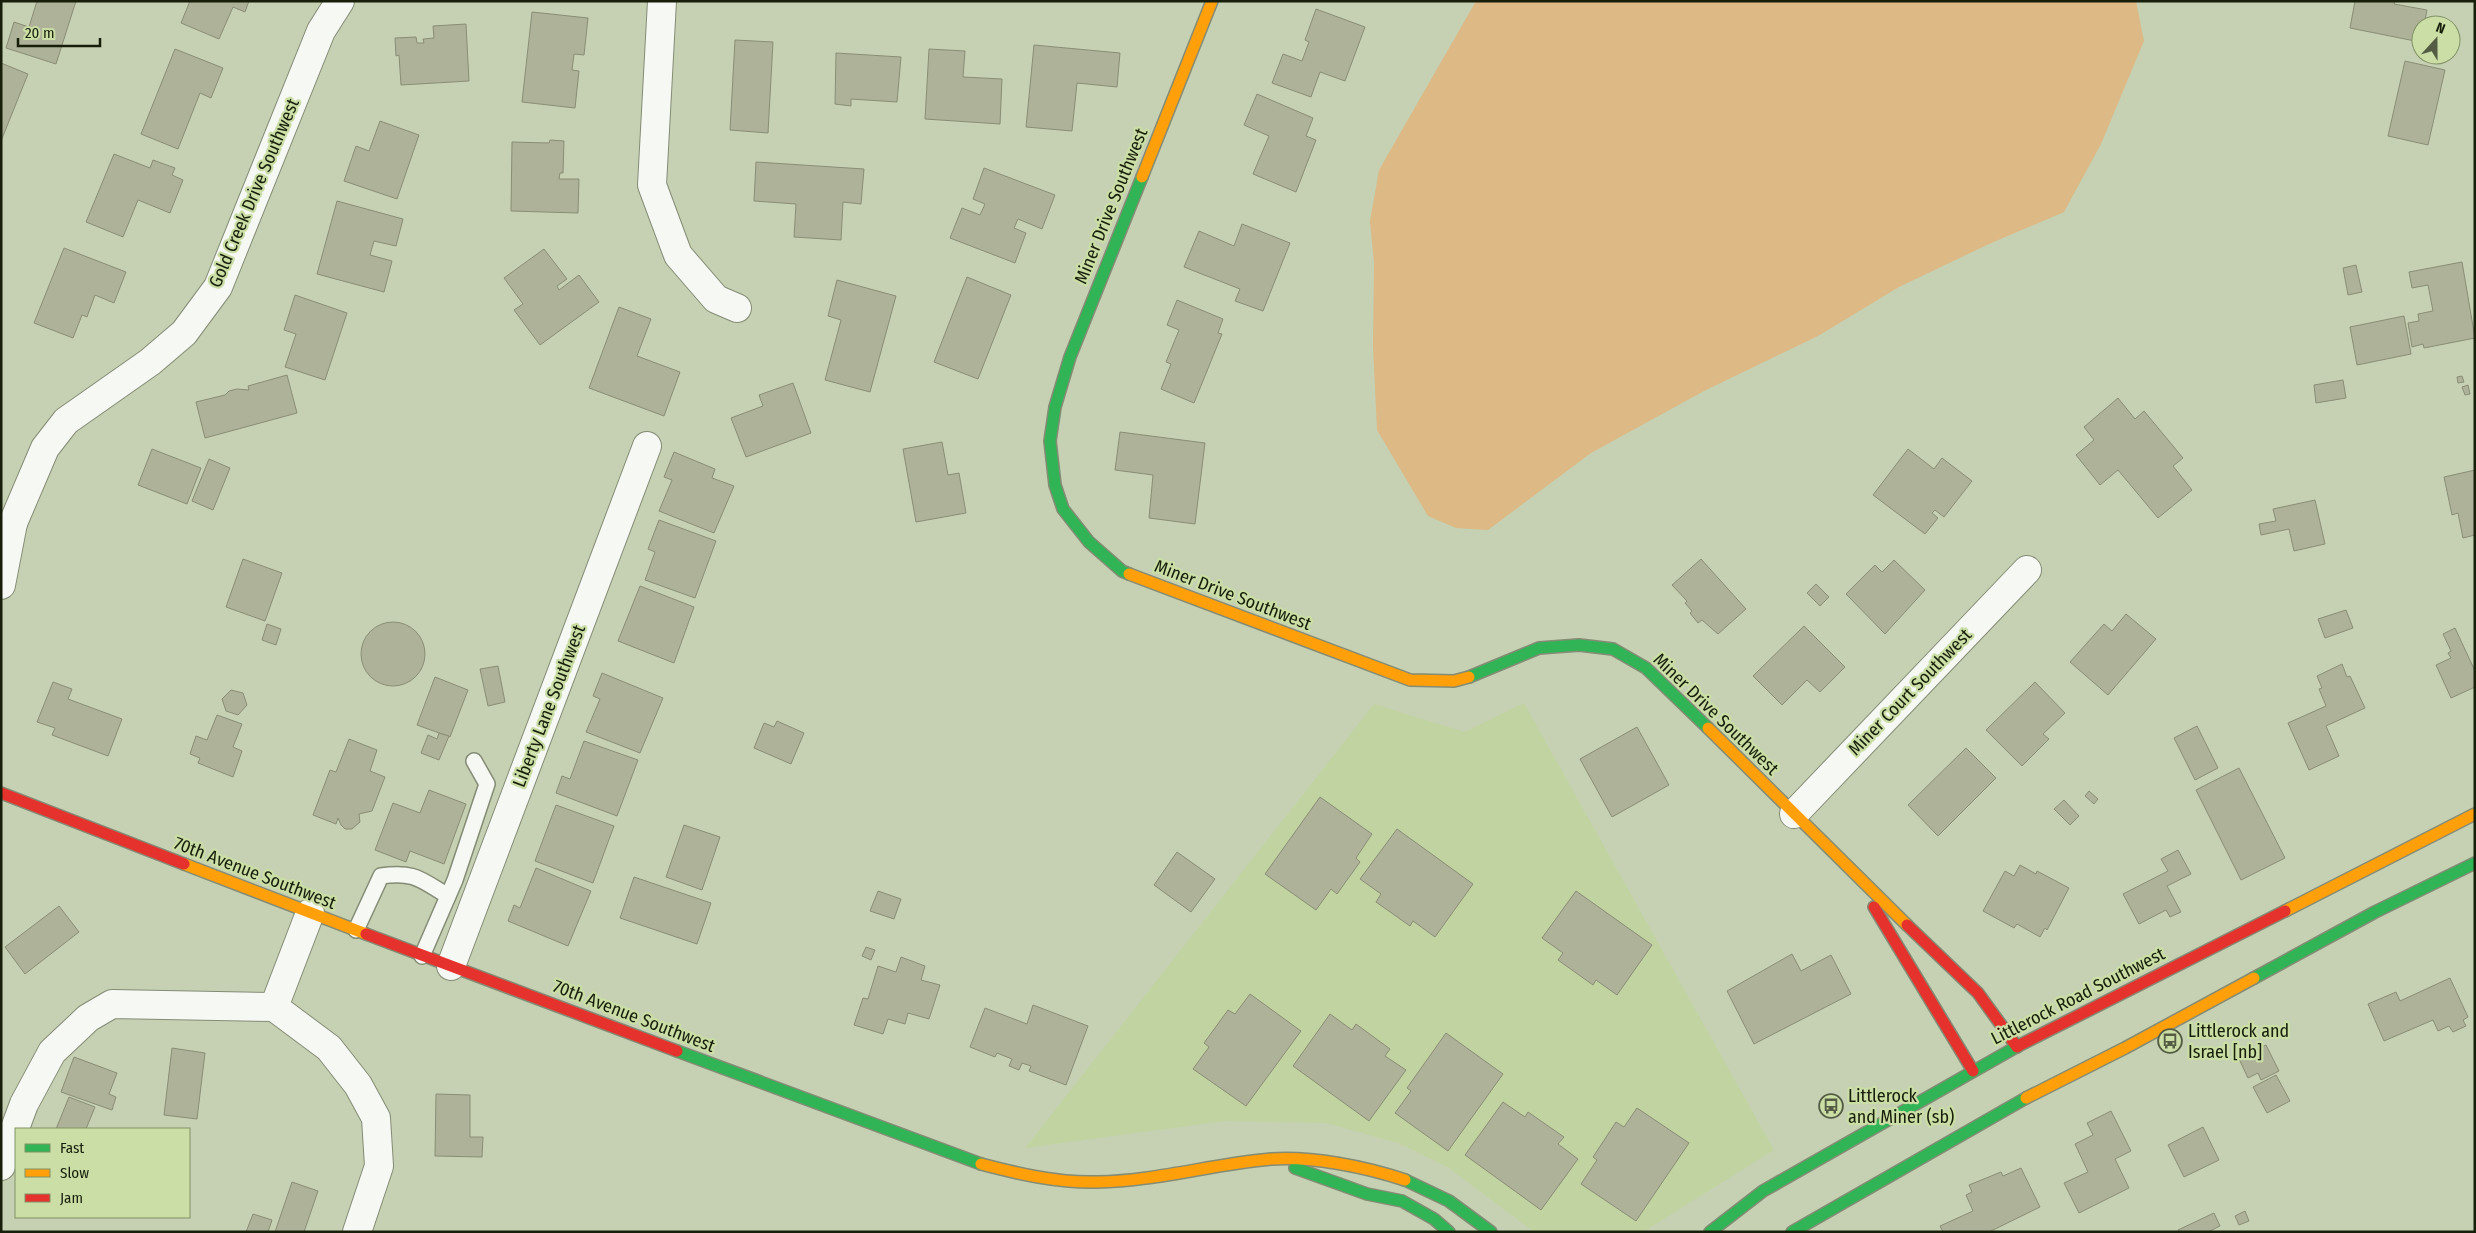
<svg xmlns="http://www.w3.org/2000/svg" width="2476" height="1233" viewBox="0 0 2476 1233" font-family="'Fira Sans Condensed',sans-serif">
	<style>
		.built { fill: #c2d3a2 }
		.green { fill: #dcb985 }
		.building { fill: #aeb299; stroke: #8a8d75 }
		.lines { fill: none; stroke-linecap: round; stroke-linejoin: round }
		.lane-casing { stroke: #848c75; stroke-width: 18 }
		.street-casing { stroke: #848c75; stroke-width: 30 }
		.fast-casing { stroke: #848c75; stroke-width: 14 }
		.slow-casing { stroke: #848c75; stroke-width: 14 }
		.jam-casing { stroke: #848c75; stroke-width: 14 }
		.lane { stroke: #f6f8f4; stroke-width: 15 }
		.street { stroke: #f6f8f4; stroke-width: 28 }
		.fast { stroke: #30b455; stroke-width: 11 }
		.slow { stroke: #ff9f0a; stroke-width: 11 }
		.jam { stroke: #e5322d; stroke-width: 11 }
		.labels { text-anchor: middle; dominant-baseline: central; stroke-width: 4.5; stroke-linejoin: round; paint-order: stroke }
		.street-label { font-size: 18px; fill: #171e09; stroke: #cadea6 }
		.poi-label { font-size: 18px; fill: #171e09; stroke: #cadea6; text-anchor: start }
	</style>
	<rect width="100%" height="100%" fill="#c6d1b3"/>
	<path class="built" d="M1524 703 1774 1150 1643 1232H1534L1449 1168 1398 1143 1326 1123 1225 1121 1025 1148 1374 704 1464 732Z"/>
	<path class="green" d="M1476 1H2136L2144 41 2101 144 2064 212 1989 244 1899 287 1818 336 1704 391 1591 453 1488 530 1456 528 1428 516 1377 430 1373 346 1374 263 1370 221 1379 170Z"/>
	<g class="building">
		<path d="M37 1H76L56 64 6 48 14 22 29 27Z"/>
		<path d="M190 1H249L245 12 233 7 219 39 181 23Z"/>
		<path d="M2355 1H2395L2394 4 2427 10 2424 25H2421L2420 42 2350 28Z"/>
		<path d="M1316 9 1365 27 1345 81 1320 72 1311 97 1272 83 1283 54 1302 61 1309 42 1305 40Z"/>
		<path d="M532 12 588 18 584 55 574 54 572 70 579 71 575 108 522 102Z"/>
		<path d="M466 24 469 81 401 85 399 55 396 56 395 38 416 37 417 43H424L423 39 434 38 433 26Z"/>
		<path d="M735 40 773 42 768 133 730 130Z"/>
		<path d="M1034 45 1120 53 1117 87 1077 83 1072 131 1026 127Z"/>
		<path d="M175 49 223 68 211 98 200 93 178 149 141 134Z"/>
		<path d="M929 49 965 51 963 77 1002 79 1000 124 925 119Z"/>
		<path d="M836 53 901 57 897 102 851 99V106L835 104Z"/>
		<path d="M2405 61 2445 70 2428 145 2388 136Z"/>
		<path d="M1 63 28 74 1 141Z"/>
		<path d="M1257 94 1313 118 1306 136 1316 140 1296 192 1253 174 1269 136 1244 125Z"/>
		<path d="M380 121 419 135 397 199 344 181 356 146 369 151Z"/>
		<path d="M550 140 564 141 563 173H560L559 179H579L578 213 511 211 512 142 549 143Z"/>
		<path d="M114 154 150 168 153 160 175 168 172 175 183 180 170 213 138 200 123 237 86 222Z"/>
		<path d="M756 162 864 169 861 204 843 202 841 240 794 237 796 204 754 201Z"/>
		<path d="M984 168 1055 195 1042 229 1018 219 1014 228 1026 233 1015 263 950 238 962 208 980 215 985 204 973 199Z"/>
		<path d="M337 201 403 219 396 246 374 241 370 255 392 261 384 292 317 274Z"/>
		<path d="M1242 224 1290 243 1263 311 1235 301 1240 289 1184 267 1199 231 1234 246Z"/>
		<path d="M64 248 126 272 114 303 95 295 87 317 82 315 73 338 34 323Z"/>
		<path d="M544 249 567 279 557 286 559 290 579 275 599 302 540 345 514 310 523 304 504 278Z"/>
		<path d="M2462 262 2475 338 2424 348 2423 344 2412 347 2408 323 2419 321 2418 314 2433 311 2428 285 2412 288 2409 272Z"/>
		<path d="M2356 265 2362 292 2348 295 2343 268Z"/>
		<path d="M967 277 1011 295 978 379 934 362Z"/>
		<path d="M837 280 896 296 870 392 825 380 841 320 828 316Z"/>
		<path d="M295 295 347 313 325 380 285 367 296 334 284 330Z"/>
		<path d="M1177 300 1223 319 1218 333 1222 334 1194 403 1161 389 1171 364 1166 362 1179 330 1167 325Z"/>
		<path d="M619 307 651 319 637 356 680 372 664 416 589 388Z"/>
		<path d="M2404 316 2411 354 2357 365 2350 327Z"/>
		<path d="M287 375 297 413 205 438 196 402 225 395 229 391 237 389 249 390 248 386Z"/>
		<path d="M2462 376 2464 382 2458 383 2457 377Z"/>
		<path d="M2343 380 2346 398 2316 403 2314 385Z"/>
		<path d="M793 383 811 433 746 457 731 418 763 406 759 395Z"/>
		<path d="M2468 385 2470 394 2465 395 2462 387Z"/>
		<path d="M2118 398 2135 419 2144 411 2183 458 2173 466 2192 490 2158 518 2118 470 2100 485 2076 455 2094 440 2084 427Z"/>
		<path d="M1120 432 1205 443 1195 524 1149 518 1153 475 1115 470Z"/>
		<path d="M942 442 948 475 959 473 966 513 916 522 903 449Z"/>
		<path d="M152 449 201 468 187 504 138 485Z"/>
		<path d="M1908 449 1934 469 1942 458 1972 481 1944 517 1935 510 1932 513 1938 518 1925 534 1873 495Z"/>
		<path d="M674 452 715 469 712 478 734 486 714 533 659 511 672 480 664 477Z"/>
		<path d="M209 459 230 468 213 510 192 501Z"/>
		<path d="M2475 470V535L2463 538 2458 513 2452 515 2444 477Z"/>
		<path d="M2315 500 2325 544 2294 551 2289 529 2261 535 2259 524 2276 521 2273 509Z"/>
		<path d="M659 520 716 541 695 598 645 580 655 552 648 549Z"/>
		<path d="M243 559 282 573 265 621 226 607Z"/>
		<path d="M1701 559 1746 609 1718 634 1702 620 1698 623 1690 613 1692 611 1685 603 1687 601 1672 585Z"/>
		<path d="M1894 560 1925 590 1885 634 1846 594 1875 565 1882 572Z"/>
		<path d="M1816 584 1829 597 1820 606 1807 593Z"/>
		<path d="M640 586 694 607 674 663 618 641Z"/>
		<path d="M2346 610 2353 628 2325 638 2318 619Z"/>
		<path d="M2126 614 2156 639 2108 695 2070 662 2104 624 2112 631Z"/>
		<circle cx="393" cy="654" r="32"/>
		<path d="M267 624 281 629 276 645 262 640Z"/>
		<path d="M1804 626 1845 667 1820 692 1807 680 1782 705 1753 676Z"/>
		<path d="M2455 628 2475 671V687L2451 698 2436 665 2451 658 2448 653 2451 651 2443 634Z"/>
		<path d="M2342 664 2347 677 2350 676 2365 708 2326 726 2339 756 2309 770 2288 723 2326 706 2319 689 2322 688 2317 676Z"/>
		<path d="M498 666 505 702 488 706 480 669Z"/>
		<path d="M602 673 663 698 640 753 586 732 600 699 593 696Z"/>
		<path d="M435 677 468 690 450 737 417 725Z"/>
		<path d="M53 682 72 689 68 699 122 719 108 756 52 735 55 728 37 722Z"/>
		<path d="M2035 682 2065 713 2043 734 2049 739 2022 766 1986 730Z"/>
		<path d="M231 690 243 693 247 705 238 715 226 711 222 699Z"/>
		<path d="M217 715 242 724 233 747 242 751 233 777 198 763 200 758 190 754 196 736 207 740Z"/>
		<path d="M777 721 804 733 791 764 754 748 764 723 774 727Z"/>
		<path d="M2197 726 2218 768 2195 780 2174 738Z"/>
		<path d="M1637 727 1669 785 1612 817 1580 759Z"/>
		<path d="M439 733 449 736 439 760 421 753 428 735 437 739Z"/>
		<path d="M349 739 377 750 370 771 385 777 372 811 359 814 360 822 352 829H345L341 825 338 818 336 824 313 815 330 770 336 772Z"/>
		<path d="M584 741 638 760 617 816 556 793 562 776 570 779Z"/>
		<path d="M1966 748 1996 778 1938 836 1908 805Z"/>
		<path d="M2239 768 2285 858 2241 880 2196 790Z"/>
		<path d="M429 790 466 804 444 864 410 851 406 862 375 850 393 803 420 813Z"/>
		<path d="M2089 791 2098 799 2094 804 2085 796Z"/>
		<path d="M1320 797 1372 834 1356 858 1360 862 1337 894 1331 889 1316 910 1265 874Z"/>
		<path d="M2064 800 2079 816 2070 825 2054 809Z"/>
		<path d="M556 805 614 826 593 883 535 861Z"/>
		<path d="M684 825 720 837 702 890 666 877Z"/>
		<path d="M1397 829 1473 884 1435 937 1413 921 1410 926 1376 902 1381 894 1360 879Z"/>
		<path d="M2178 850 2191 874 2167 886 2181 912 2170 917 2166 910 2139 924 2123 894 2168 871 2161 859Z"/>
		<path d="M1177 852 1215 879 1191 912 1154 885Z"/>
		<path d="M2020 865 2036 874 2037 871 2069 888 2047 930 2045 928 2040 937 2017 924 2014 928 1983 911 2005 871 2014 876Z"/>
		<path d="M536 868 591 891 568 946 508 921 514 905 520 908Z"/>
		<path d="M634 877 711 903 697 944 620 918Z"/>
		<path d="M878 891 901 899 894 919 870 911Z"/>
		<path d="M1576 891 1652 945 1617 995 1596 980 1593 985 1558 960 1563 953 1542 938Z"/>
		<path d="M59 906 79 932 25 974 5 947Z"/>
		<path d="M866 947 875 950 871 960 862 956Z"/>
		<path d="M1792 954 1801 971 1831 955 1851 994 1754 1044 1727 991Z"/>
		<path d="M901 957 925 966 921 980 940 985 929 1019 908 1013 905 1024 888 1019 883 1034 854 1025 863 998 868 999 878 966 896 972Z"/>
		<path d="M2450 978 2468 1017 2463 1020 2466 1026 2453 1032 2449 1026 2438 1031 2433 1020 2384 1041 2368 1004 2396 992 2400 1001Z"/>
		<path d="M1250 994 1301 1031 1246 1106 1193 1069 1209 1047 1204 1043 1228 1010 1235 1014Z"/>
		<path d="M1033 1005 1088 1026 1066 1085 1029 1071 1031 1066 1022 1063 1019 1070 1009 1066 1012 1059 997 1053 995 1057 970 1047 985 1008 1027 1024Z"/>
		<path d="M1330 1014 1352 1030 1356 1024 1390 1049 1385 1056 1406 1070 1369 1121 1293 1066Z"/>
		<path d="M1446 1033 1503 1074 1448 1151 1395 1113 1411 1091 1407 1088Z"/>
		<path d="M2266 1045 2279 1071 2261 1080 2258 1073 2248 1078 2239 1059 2249 1054 2247 1050 2254 1046 2256 1049Z"/>
		<path d="M172 1048 205 1053 197 1119 164 1115Z"/>
		<path d="M74 1057 117 1073 109 1094 116 1097 112 1110 61 1092Z"/>
		<path d="M2276 1075 2290 1101 2267 1113 2253 1087Z"/>
		<path d="M436 1094 470 1095V1137H483L482 1157 435 1156Z"/>
		<path d="M69 1097 95 1107 86 1129H56Z"/>
		<path d="M1503 1102 1525 1117 1528 1112 1564 1137 1558 1144 1578 1159 1541 1210 1465 1155Z"/>
		<path d="M1637 1108 1689 1143 1636 1221 1581 1184 1597 1160 1593 1157 1616 1122 1624 1127Z"/>
		<path d="M2111 1111 2131 1151 2115 1159 2129 1188 2079 1213 2064 1183 2088 1172 2075 1144 2093 1135 2087 1123Z"/>
		<path d="M2203 1127 2219 1160 2184 1177 2168 1145Z"/>
		<path d="M2021 1168 2040 1207 1989 1232H1943L1940 1226 1973 1211 1966 1195 1972 1192 1969 1185 2001 1172 2003 1176Z"/>
		<path d="M292 1182 318 1191 304 1232H275Z"/>
		<path d="M2245 1211 2249 1221 2239 1225 2235 1216Z"/>
		<path d="M2214 1213 2220 1226 2208 1232H2179L2178 1230Z"/>
		<path d="M253 1214 272 1220 268 1232H246Z"/>
	</g>
	<g class="lines">
		<g class="lane-casing">
			<g id="lane">
				<path d="M356 930 381 876C415 871 421 880 448 896"/>
				<path d="M422 956 455 880 487 784 474 761"/>
			</g>
		</g>
		<g class="street-casing">
			<g id="street">
				<path d="M662 1 652 185 678 255 716 299 737 308"/>
				<path d="M13 523 45 448 66 421 150 362 184 333 218 287 321 31 340 1"/>
				<path d="M1 545 13 523 1 585"/>
				<path d="M1794 814 2027 570"/>
				<path d="M451 966 647 446"/>
				<path d="M274 1007 310 913"/>
				<path d="M1 1166 24 1104 52 1052 88 1018 112 1004 274 1007 329 1048 358 1085 376 1118 379 1166 357 1232"/>
			</g>
		</g>
		<g class="fast-casing">
			<g id="fast">
				<path d="M1129 574 1122 571 1089 542 1063 509 1055 485 1050 441 1055 407 1070 357 1142 177"/>
				<path d="M1469 677 1539 648 1579 645 1613 649 1646 668 1708 728"/>
				<path d="M2254 978 2375 912 2475 863"/>
				<path d="M677 1051 981 1164"/>
				<path d="M1295 1168 1367 1194 1402 1201 1434 1219 1449 1232"/>
				<path d="M1405 1180 1449 1201 1491 1232"/>
				<path d="M1710 1232 1763 1191 2018 1046"/>
				<path d="M1792 1232 2026 1098"/>
			</g>
		</g>
		<g class="slow-casing">
			<g id="slow">
				<path d="M1142 177 1212 1"/>
				<path d="M1129 574 1410 680 1454 681 1469 677"/>
				<path d="M1708 728 1907 925"/>
				<path d="M184 864 366 934"/>
				<path d="M2285 911 2475 814"/>
				<path d="M2026 1098 2125 1048 2254 978"/>
				<path d="M981 1164C1019 1174 1058 1183 1097 1182 1156 1181 1213 1164 1271 1159 1312 1156 1366 1167 1405 1180"/>
			</g>
		</g>
		<g class="jam-casing">
			<g id="jam">
				<path d="M1 793 184 864"/>
				<path d="M1874 907 1973 1071"/>
				<path d="M1907 925 1978 993 2017 1047"/>
				<path d="M366 934 677 1051"/>
				<path d="M2018 1046 2285 911"/>
			</g>
		</g>
		<use href="#lane" class="lane"/>
		<use href="#street" class="street"/>
		<use href="#fast" class="fast"/>
		<use href="#slow" class="slow"/>
		<use href="#jam" class="jam"/>
	</g>
	<defs>
		<g id="bus-ring" transform="scale(1.25)"><circle r="9.5" fill="#cadea6" stroke="#545d44" stroke-width="1.5"/><path d="M-5-6H5V4H4V6H2V4H-2V6H-4V4H-5ZM-3.5-4V0h7V-4ZM-3.5 1.2v1.5H-2V1.2ZM2 1.2v1.5H3.5V1.2Z" fill="#545d44"/></g>
	</defs>
	<g fill-rule="evenodd">
		<use href="#bus-ring" x="2170" y="1041"/>
		<use href="#bus-ring" x="1831" y="1106"/>
	</g>
	<g class="labels">
		<g class="street-label">
			<text transform="translate(254 193) rotate(-67)">Gold Creek Drive Southwest</text>
			<text transform="translate(1111 206) rotate(-68)">Miner Drive Southwest</text>
			<text transform="translate(1233 595) rotate(21)">Miner Drive Southwest</text>
			<text transform="translate(1910 692) rotate(-46)">Miner Court Southwest</text>
			<text transform="translate(549 706) rotate(-69)">Liberty Lane Southwest</text>
			<text transform="translate(1716 714) rotate(44)">Miner Drive Southwest</text>
			<text transform="translate(255 873) rotate(21)">70th Avenue Southwest</text>
			<text transform="translate(2078 996) rotate(-27)">Littlerock Road Southwest</text>
			<text transform="translate(634 1016) rotate(21)">70th Avenue Southwest</text>
		</g>
		<g class="poi-label">
			<text x="2188" y="1031">Littlerock and<tspan x="2188" dy="21">Israel [nb]</tspan></text>
			<text x="1848" y="1096">Littlerock<tspan x="1848" dy="21">and Miner (sb)</tspan></text>
		</g>
	</g>
	<rect width="2476" height="1233" fill="none" stroke="#171e09" stroke-width="5"/>
	<rect x="15" y="1128" width="175" height="90" fill="#cadea6" stroke="#829167"/>
	<rect x="25" y="1144" width="25" height="8" fill="#30b455" stroke="#829167"/>
	<text x="60" y="1153" font-size="15" fill="#171e09">Fast</text>
	<rect x="25" y="1169" width="25" height="8" fill="#ff9f0a" stroke="#829167"/>
	<text x="60" y="1178" font-size="15" fill="#171e09">Slow</text>
	<rect x="25" y="1194" width="25" height="8" fill="#e5322d" stroke="#829167"/>
	<text x="60" y="1203" font-size="15" fill="#171e09">Jam</text>
	<g transform="translate(2436 40) rotate(21)"><circle r="24" fill="#cadea6" stroke="#829167"/>
	<path d="M0-4L9 19L0 12L-9 19Z" fill="#545d44"/>
	<text y="-8" font-size="14" font-weight="bold" text-anchor="middle" fill="#171e09">N</text>
	</g>
	<path d="M18 38v8h82v-8" fill="none" stroke="#171e09" stroke-width="2.5"/>
	<text x="25" y="38" font-size="15" fill="#171e09" stroke="#cadea6" stroke-width="4" paint-order="stroke">20 m</text>
</svg>
